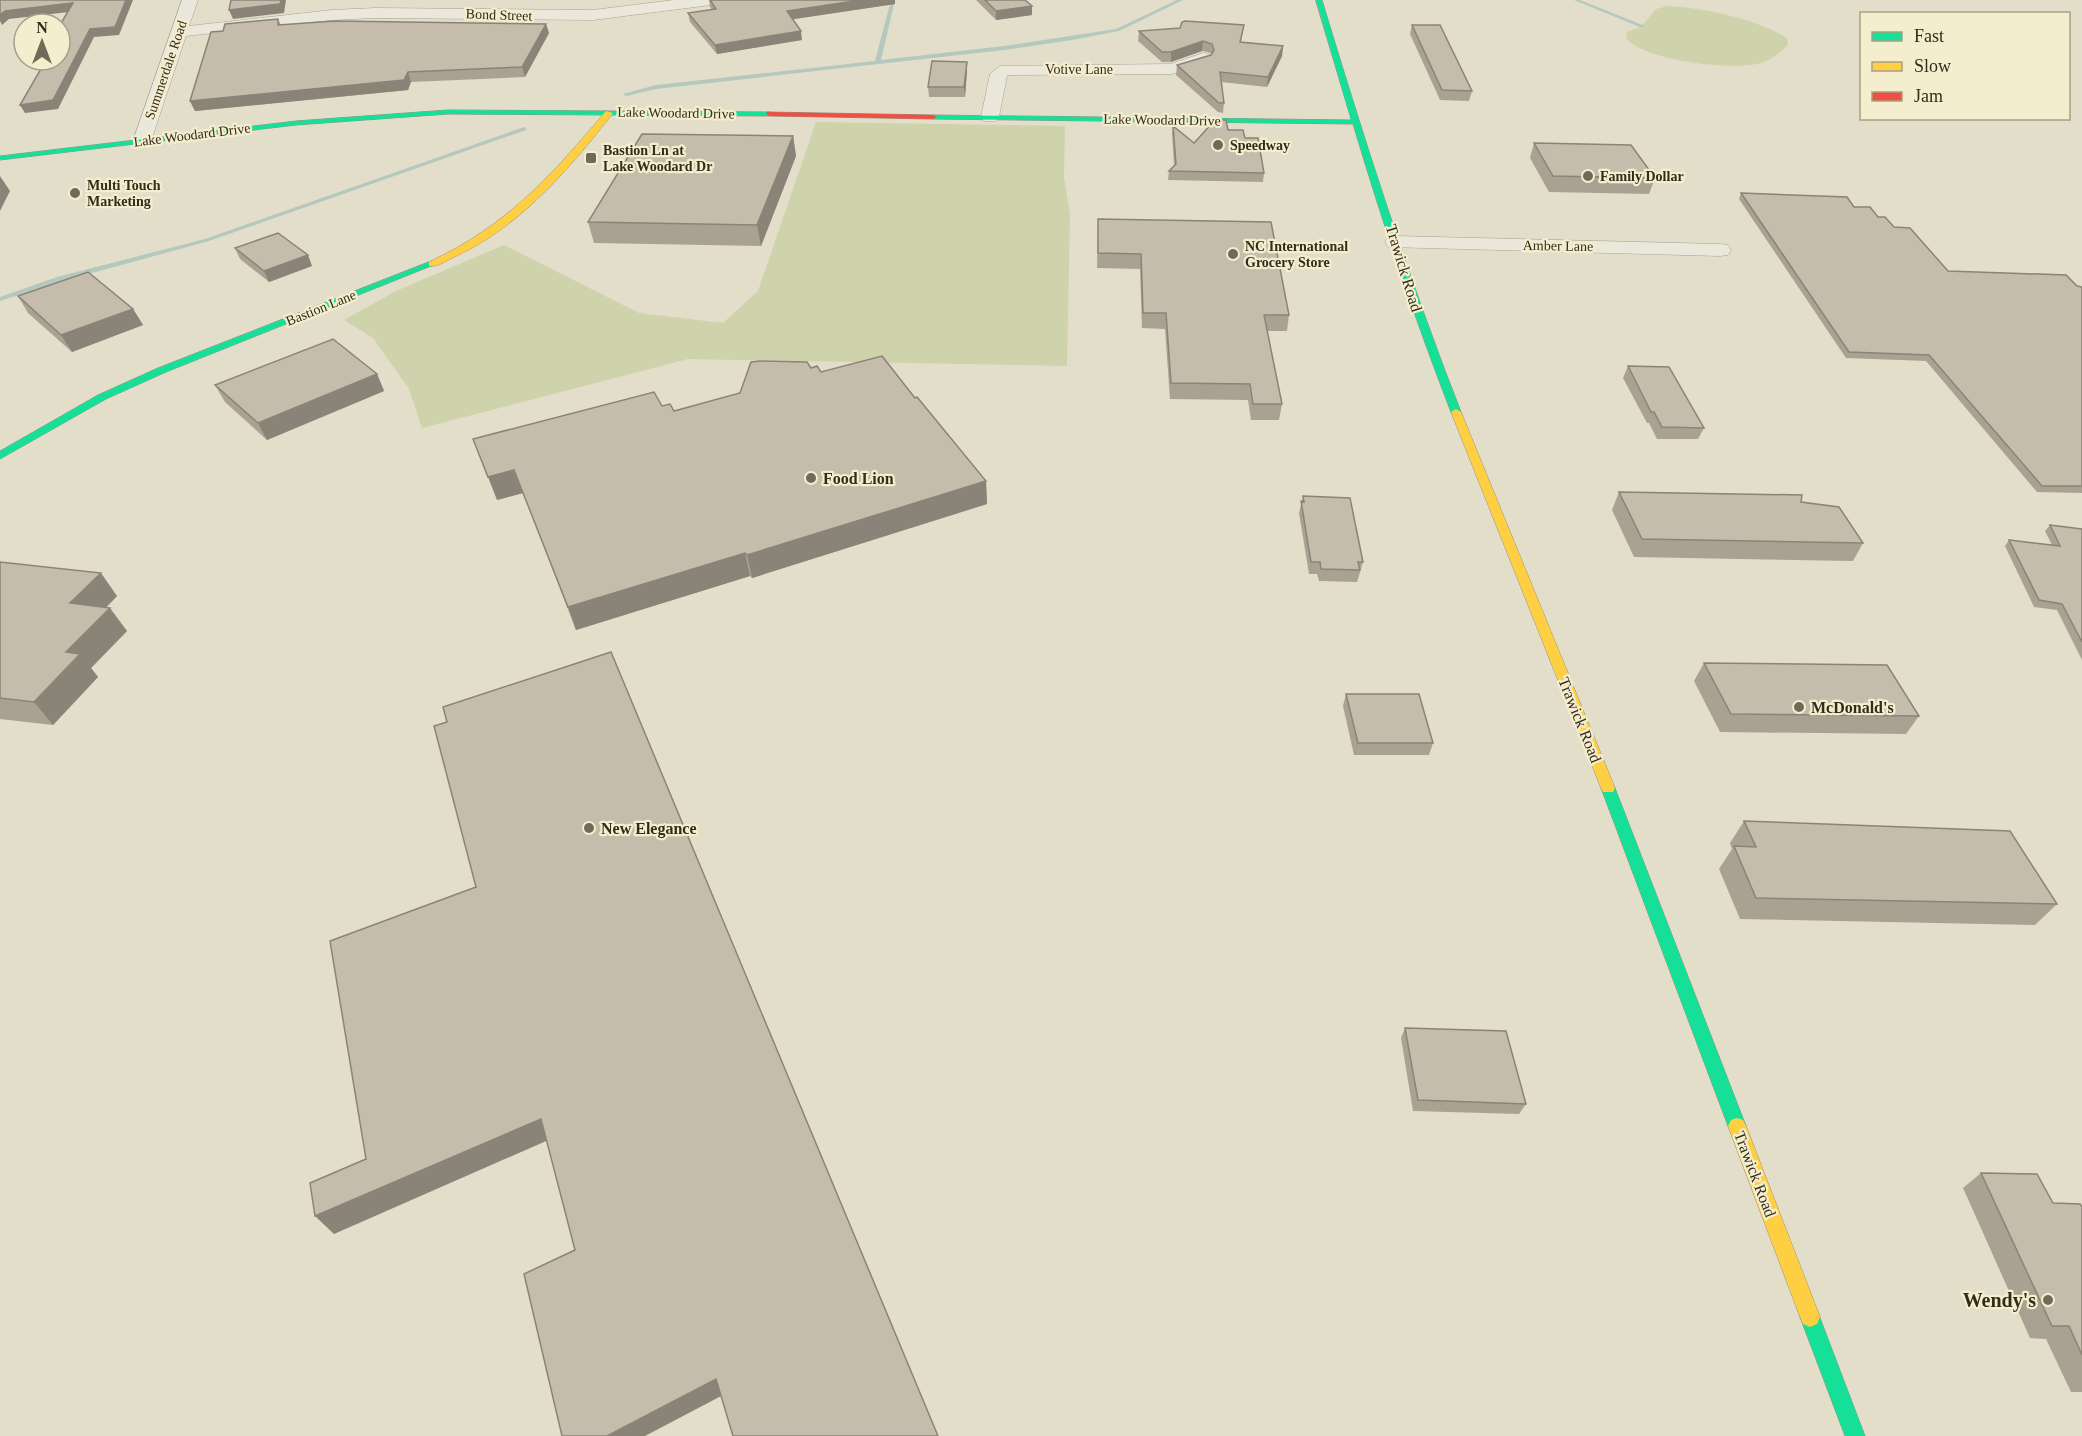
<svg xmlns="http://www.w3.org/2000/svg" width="2082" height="1436" viewBox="0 0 2082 1436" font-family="'Times New Roman',serif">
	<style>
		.green { fill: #ced3ac }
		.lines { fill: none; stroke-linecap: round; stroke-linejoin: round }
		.stream { fill: #b5c8be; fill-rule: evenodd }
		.street-casing { stroke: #a7a294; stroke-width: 1 }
		.fast-casing { stroke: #969183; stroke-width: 1 }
		.slow-casing { stroke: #969183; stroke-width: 1 }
		.jam-casing { stroke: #969183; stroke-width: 1 }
		.street { fill: #eae7db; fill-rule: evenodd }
		.fast { fill: #16e098; fill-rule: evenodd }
		.slow { fill: #ffcf43; fill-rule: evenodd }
		.jam { fill: #f24e42; fill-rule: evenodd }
		.wall { fill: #a9a293 }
		.shaded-wall { fill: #8a8478 }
		.building { fill: #c5bcab; stroke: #8a8478; stroke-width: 1.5 }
		.poi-dot { fill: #716a59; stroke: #f4eece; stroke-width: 2 }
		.labels { text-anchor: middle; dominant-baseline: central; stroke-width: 4.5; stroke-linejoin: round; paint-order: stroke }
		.far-street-label { font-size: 14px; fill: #342b1c; stroke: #f4eece }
		.far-poi-label { font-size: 14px; font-weight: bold; fill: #342b1c; stroke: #f4eece; text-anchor: start }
		.street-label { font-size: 16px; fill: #342b1c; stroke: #f4eece }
		.poi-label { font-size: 16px; font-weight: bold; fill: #342b1c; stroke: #f4eece; text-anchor: start }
		.near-poi-label { font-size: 20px; font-weight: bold; fill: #342b1c; stroke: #f4eece; text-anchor: end }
	</style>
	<rect width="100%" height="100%" fill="#e2deca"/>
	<g class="green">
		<path d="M1668 6C1704 8 1757 19 1787 38L1788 45C1778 54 1770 61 1757 64 1728 70 1645 61 1626 38L1627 32 1642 26 1656 9Z"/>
		<path d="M816 122 1065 126 1064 178 1070 214 1067 366 688 359 422 428 409 389 373 338 344 320 396 291 504 245 639 313 723 323 758 291Z"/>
	</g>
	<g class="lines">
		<g class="stream">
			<path d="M891 0H895L881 60 1004 46 1116 29 1177 0H1183L1119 31 1072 40 1004 50 656 89 626 96 623 94 656 85 875 61Z"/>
			<path d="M1574 0H1580L1645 26 1640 27Z"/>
			<path d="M524 127 526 128V130L209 241 63 281 0 301V297L57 277 205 239Z"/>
		</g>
		<g class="street-casing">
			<g id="street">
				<path d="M182 0H198L189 26 332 10 375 8 593 10 674 0H719L711 5 593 20 375 18 332 20 186 36 151 141 149 145H135L133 141Z"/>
				<path d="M1203 53 1209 54 1211 58 1209 62 1172 74 1009 75 1007 76 999 117 996 121H984L981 117 990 74 1000 66 1171 64Z"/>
				<path d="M1396 236 1720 244 1728 245 1731 250 1728 255 1720 256 1388 247 1385 242 1388 237Z"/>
			</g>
		</g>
		<g class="fast-casing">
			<g id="fast">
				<path d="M1316 0H1322C1364 139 1408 277 1461 412L1460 414H1452L1451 412C1414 317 1382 221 1353 124L933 119 929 117 933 115 1351 120Z"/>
				<path d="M448 110 770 112 774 114 770 116 448 114 296 125 0 160V156L296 121Z"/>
				<path d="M429 262 436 264 166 372 106 399 0 459V451L98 395 158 368Z"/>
				<path d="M1608 783 1613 784 1615 788 1746 1126 1743 1132 1737 1134 1731 1132 1728 1126 1601 788 1603 784Z"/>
				<path d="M1810 1307 1817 1310 1865 1436H1845L1800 1317 1803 1310Z"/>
			</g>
		</g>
		<g class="slow-casing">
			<g id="slow">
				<path d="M606 111 613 113C570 168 519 228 454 257 446 261 438 267 429 266V262C507 226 552 175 606 111Z"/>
				<path d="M1456 409 1461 412 1615 788 1613 792H1603L1601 788 1451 412Z"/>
				<path d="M1737 1118 1743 1120 1746 1126 1820 1317 1817 1324 1810 1327 1803 1324 1800 1317 1728 1126 1731 1120Z"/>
			</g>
		</g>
		<g class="jam-casing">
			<path id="jam" d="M767 112 933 115 937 117 933 119 770 116 766 114Z"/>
		</g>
		<use href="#street" class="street"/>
		<use href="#fast" class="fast"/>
		<use href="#slow" class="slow"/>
		<use href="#jam" class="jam"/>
	</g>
	<g class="wall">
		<path d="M709 0H895V4L793 19 802 40 717 54 690 22 688 13 712 10 710 7Z"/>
		<path d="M976 0H1025L1032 6V15L996 20Z"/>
		<path d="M278 19 281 25 546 24 549 33 525 77 411 82 408 90 195 111 190 101 223 31Z"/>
		<path d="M1244 25 1241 42 1283 46 1282 56 1267 87 1221 82 1224 103 1223 113 1218 112 1176 75 1177 65 1211 55V53L1202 51 1171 62H1162L1138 41 1139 31Z"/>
		<path d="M1412 25 1472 91 1469 101 1440 100 1410 34Z"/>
		<path d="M967 62V71L965 97H929L928 87Z"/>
		<path d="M1173 126 1194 143 1228 130 1245 138 1264 173 1263 182 1168 180 1169 171 1174 165 1172 134Z"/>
		<path d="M793 136 796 156 761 246 594 243 588 222Z"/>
		<path d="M1534 143 1655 178 1649 194 1549 192 1530 158Z"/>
		<path d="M1741 193 1854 207 1878 217 1894 227 1948 271 2082 287V493L2037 492 1926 361 1846 358 1739 199Z"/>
		<path d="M1098 219 1289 315 1287 331H1267L1282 404 1279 420H1251L1248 400 1170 399 1165 329 1142 328 1140 269 1097 268Z"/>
		<path d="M235 248 312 266 269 282 240 259Z"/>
		<path d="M18 296 133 309 143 325 72 352 28 313Z"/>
		<path d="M1628 366 1704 428 1698 439H1657L1649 423H1647L1623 378Z"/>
		<path d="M811 368 821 372 915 398 986 481 987 504 752 578 750 576 576 630 523 493 497 500 662 406 674 411 740 393Z"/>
		<path d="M377 374 384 391 267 440 225 402 215 385Z"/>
		<path d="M1619 492 1801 502 1863 543 1853 561 1634 557 1612 510Z"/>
		<path d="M1303 496 1363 562 1357 582 1319 581 1317 574H1309L1299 513Z"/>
		<path d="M2050 525 2082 529V660L2057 610 2034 607 2005 546 2009 540 2052 545 2045 531Z"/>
		<path d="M0 562 117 596 106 608 127 631 91 668 98 677 53 725 0 719Z"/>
		<path d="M1704 663 1919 716 1906 734 1720 732 1694 681Z"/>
		<path d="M1346 694 1433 743 1429 755H1354L1343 706Z"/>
		<path d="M1744 821 2057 904 2035 925 1740 919 1719 869 1732 849 1730 843Z"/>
		<path d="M1405 1028 1526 1104 1519 1114 1413 1111 1401 1038Z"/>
		<path d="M1981 1173 2053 1203 2082 1207V1392H2071L2046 1339 2030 1338 1963 1188Z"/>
	</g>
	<g class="shaded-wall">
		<path d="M126 0H133L119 35 94 37 58 109 25 113 20 105 90 29Z"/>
		<path d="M281 0H286L284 13 233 19 229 10Z"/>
		<path d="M861 0H895V4L788 20 787 11Z"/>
		<path d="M73 3 77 11 9 19 2 25 0 21V15L5 11Z"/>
		<path d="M1032 6V15L996 20V11Z"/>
		<path d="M546 24 549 33 525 77 522 67Z"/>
		<path d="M801 31 802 40 717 54 715 45Z"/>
		<path d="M1203 41 1202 51 1171 62V52Z"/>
		<path d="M1283 46 1282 56 1267 87 1268 77Z"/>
		<path d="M967 62V71L965 97 964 87Z"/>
		<path d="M408 72 411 82 408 90 195 111 190 101Z"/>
		<path d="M793 136 796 156 761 246 757 225Z"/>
		<path d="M0 176 10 191 0 211Z"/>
		<path d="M308 255 312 266 269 282 264 271Z"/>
		<path d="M133 309 143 325 72 352 61 335Z"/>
		<path d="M377 374 384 391 267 440 258 423Z"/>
		<path d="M514 470 523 493 497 500 488 477Z"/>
		<path d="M986 481 987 504 752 578 747 555Z"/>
		<path d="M745 553 750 576 576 630 568 607Z"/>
		<path d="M101 573 117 596 87 626 70 603Z"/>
		<path d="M110 608 127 631 91 668 98 677 53 725 34 702 66 652Z"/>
		<path d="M541 1119 553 1138 334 1234 315 1216Z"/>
		<path d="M716 1379 725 1394 645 1436H607Z"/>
	</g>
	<g class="building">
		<path d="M0 0H126L115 27 90 29 53 100 20 105 46 60H60V35L63 30 60 32V25L73 3 5 11 0 15Z"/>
		<path d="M231 0H281L280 4 229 10Z"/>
		<path d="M710 0H861L787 11 801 31 715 45 688 13 716 9Z"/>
		<path d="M985 0H1025L1032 6 996 11Z"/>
		<path d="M278 19V25L335 21 546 24 522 67 408 72 404 80 190 101 211 32 223 31 225 24Z"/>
		<path d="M1185 21 1244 25 1240 42 1283 46 1268 77 1220 72 1224 103H1219L1177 65 1211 55 1214 50 1212 44 1203 41 1171 52H1162L1139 31 1180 28 1182 22Z"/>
		<path d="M1412 25H1440L1472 91 1442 90Z"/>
		<path d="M932 61 967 62 964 87H928Z"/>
		<path d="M1215 120H1226L1228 130H1243L1245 138H1258L1264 173 1169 171 1176 164 1173 126 1194 143Z"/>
		<path d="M642 134 793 136 757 225 588 222Z"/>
		<path d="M1534 143 1631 145 1655 178 1553 176Z"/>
		<path d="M1741 193 1847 197 1854 207H1870L1878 217H1885L1894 227 1910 228 1948 271 2066 275 2077 286 2082 287V486H2042L1929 355 1849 352Z"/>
		<path d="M1098 219 1271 222 1289 315H1264L1282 404H1253L1250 384 1171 383 1166 313H1143L1141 254 1098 253Z"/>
		<path d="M278 233 308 255 264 271 235 248Z"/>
		<path d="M88 272 133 309 61 335 18 296Z"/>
		<path d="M333 339 377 374 258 423 215 385Z"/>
		<path d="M882 356 915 398 917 397 986 481 747 555 745 553 568 607 514 470 488 477 473 439 654 392 662 406 670 404 674 411 740 393 751 362 760 361 807 362 811 368 817 366 821 372Z"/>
		<path d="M1628 366 1669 367 1704 428 1662 427 1654 412H1651Z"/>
		<path d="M1619 492 1802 495 1801 502 1839 507 1863 543 1642 539Z"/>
		<path d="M1303 496 1350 498 1363 562H1358L1360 570 1321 569 1320 562H1311L1301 501 1304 502Z"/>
		<path d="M2050 525 2082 529V642L2062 604 2039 600 2009 540 2060 546Z"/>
		<path d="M0 562 101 573 70 603 110 608 66 652 80 654 34 702 0 698Z"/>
		<path d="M611 652 938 1436H733L716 1379 607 1436H562L524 1274 575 1250 541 1119 315 1216 310 1183 366 1159 330 941 476 887 434 726 447 722 443 707Z"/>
		<path d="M1704 663 1887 665 1919 716 1731 714Z"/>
		<path d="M1346 694H1419L1433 743H1358Z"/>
		<path d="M1744 821 2010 831 2057 904 1756 898 1734 846 1756 847Z"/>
		<path d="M1405 1028 1506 1031 1526 1104 1418 1100Z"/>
		<path d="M1981 1173 2037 1174 2053 1203 2080 1204 2082 1207V1355L2069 1326H2052Z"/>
	</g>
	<g class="poi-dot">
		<circle cx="1218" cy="145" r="6"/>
		<rect x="585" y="152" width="12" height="12" rx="3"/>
		<circle cx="1588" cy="176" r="6"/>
		<circle cx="75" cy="193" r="6"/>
		<circle cx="1233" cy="254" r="6"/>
		<circle cx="811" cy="478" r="6"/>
		<circle cx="1799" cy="707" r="6"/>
		<circle cx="589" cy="828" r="6"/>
		<circle cx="2048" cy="1300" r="6"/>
	</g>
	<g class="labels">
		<g class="far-street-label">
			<text transform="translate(499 15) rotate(2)">Bond Street</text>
			<text x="1079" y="69">Votive Lane</text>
			<text transform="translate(166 70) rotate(-71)">Summerdale Road</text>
			<text transform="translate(676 113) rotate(1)">Lake Woodard Drive</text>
			<text transform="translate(1162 120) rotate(1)">Lake Woodard Drive</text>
			<text transform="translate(192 135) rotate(-7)">Lake Woodard Drive</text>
			<text transform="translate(1558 246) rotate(1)">Amber Lane</text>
			<text transform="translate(321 308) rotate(-22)">Bastion Lane</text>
		</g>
		<g class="far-poi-label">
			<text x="1230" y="145">Speedway</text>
			<text x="603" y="150">Bastion Ln at<tspan x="603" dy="16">Lake Woodard Dr</tspan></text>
			<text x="1600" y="176">Family Dollar</text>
			<text x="87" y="185">Multi Touch<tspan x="87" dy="16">Marketing</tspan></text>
			<text x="1245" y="246">NC International<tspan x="1245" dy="16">Grocery Store</tspan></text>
		</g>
		<g class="street-label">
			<text transform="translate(1404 268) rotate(73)">Trawick Road</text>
			<text transform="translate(1580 720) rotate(68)">Trawick Road</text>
			<text transform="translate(1755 1174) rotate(69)">Trawick Road</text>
		</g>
		<g class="poi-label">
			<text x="823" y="478">Food Lion</text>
			<text x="1811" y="707">McDonald's</text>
			<text x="601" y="828">New Elegance</text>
		</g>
		<g class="near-poi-label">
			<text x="2036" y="1300">Wendy's</text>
		</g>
	</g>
	<rect x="1860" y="12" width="210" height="108" fill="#f4eece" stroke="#a7a087" stroke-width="1.5"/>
	<rect x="1872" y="32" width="30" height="9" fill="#16e098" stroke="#a7a087" stroke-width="1.5"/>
	<text x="1914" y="42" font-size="18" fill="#342b1c">Fast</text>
	<rect x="1872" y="62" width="30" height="9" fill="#ffcf43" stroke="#a7a087" stroke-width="1.5"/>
	<text x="1914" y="72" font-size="18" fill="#342b1c">Slow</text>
	<rect x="1872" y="92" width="30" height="9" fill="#f24e42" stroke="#a7a087" stroke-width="1.5"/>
	<text x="1914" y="102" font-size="18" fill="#342b1c">Jam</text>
	<g transform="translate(42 42)"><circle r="28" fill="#f4eece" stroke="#a7a087" stroke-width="1.5"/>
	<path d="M0-4.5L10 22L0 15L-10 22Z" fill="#716a59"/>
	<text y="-9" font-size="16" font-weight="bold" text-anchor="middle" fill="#342b1c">N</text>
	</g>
</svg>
